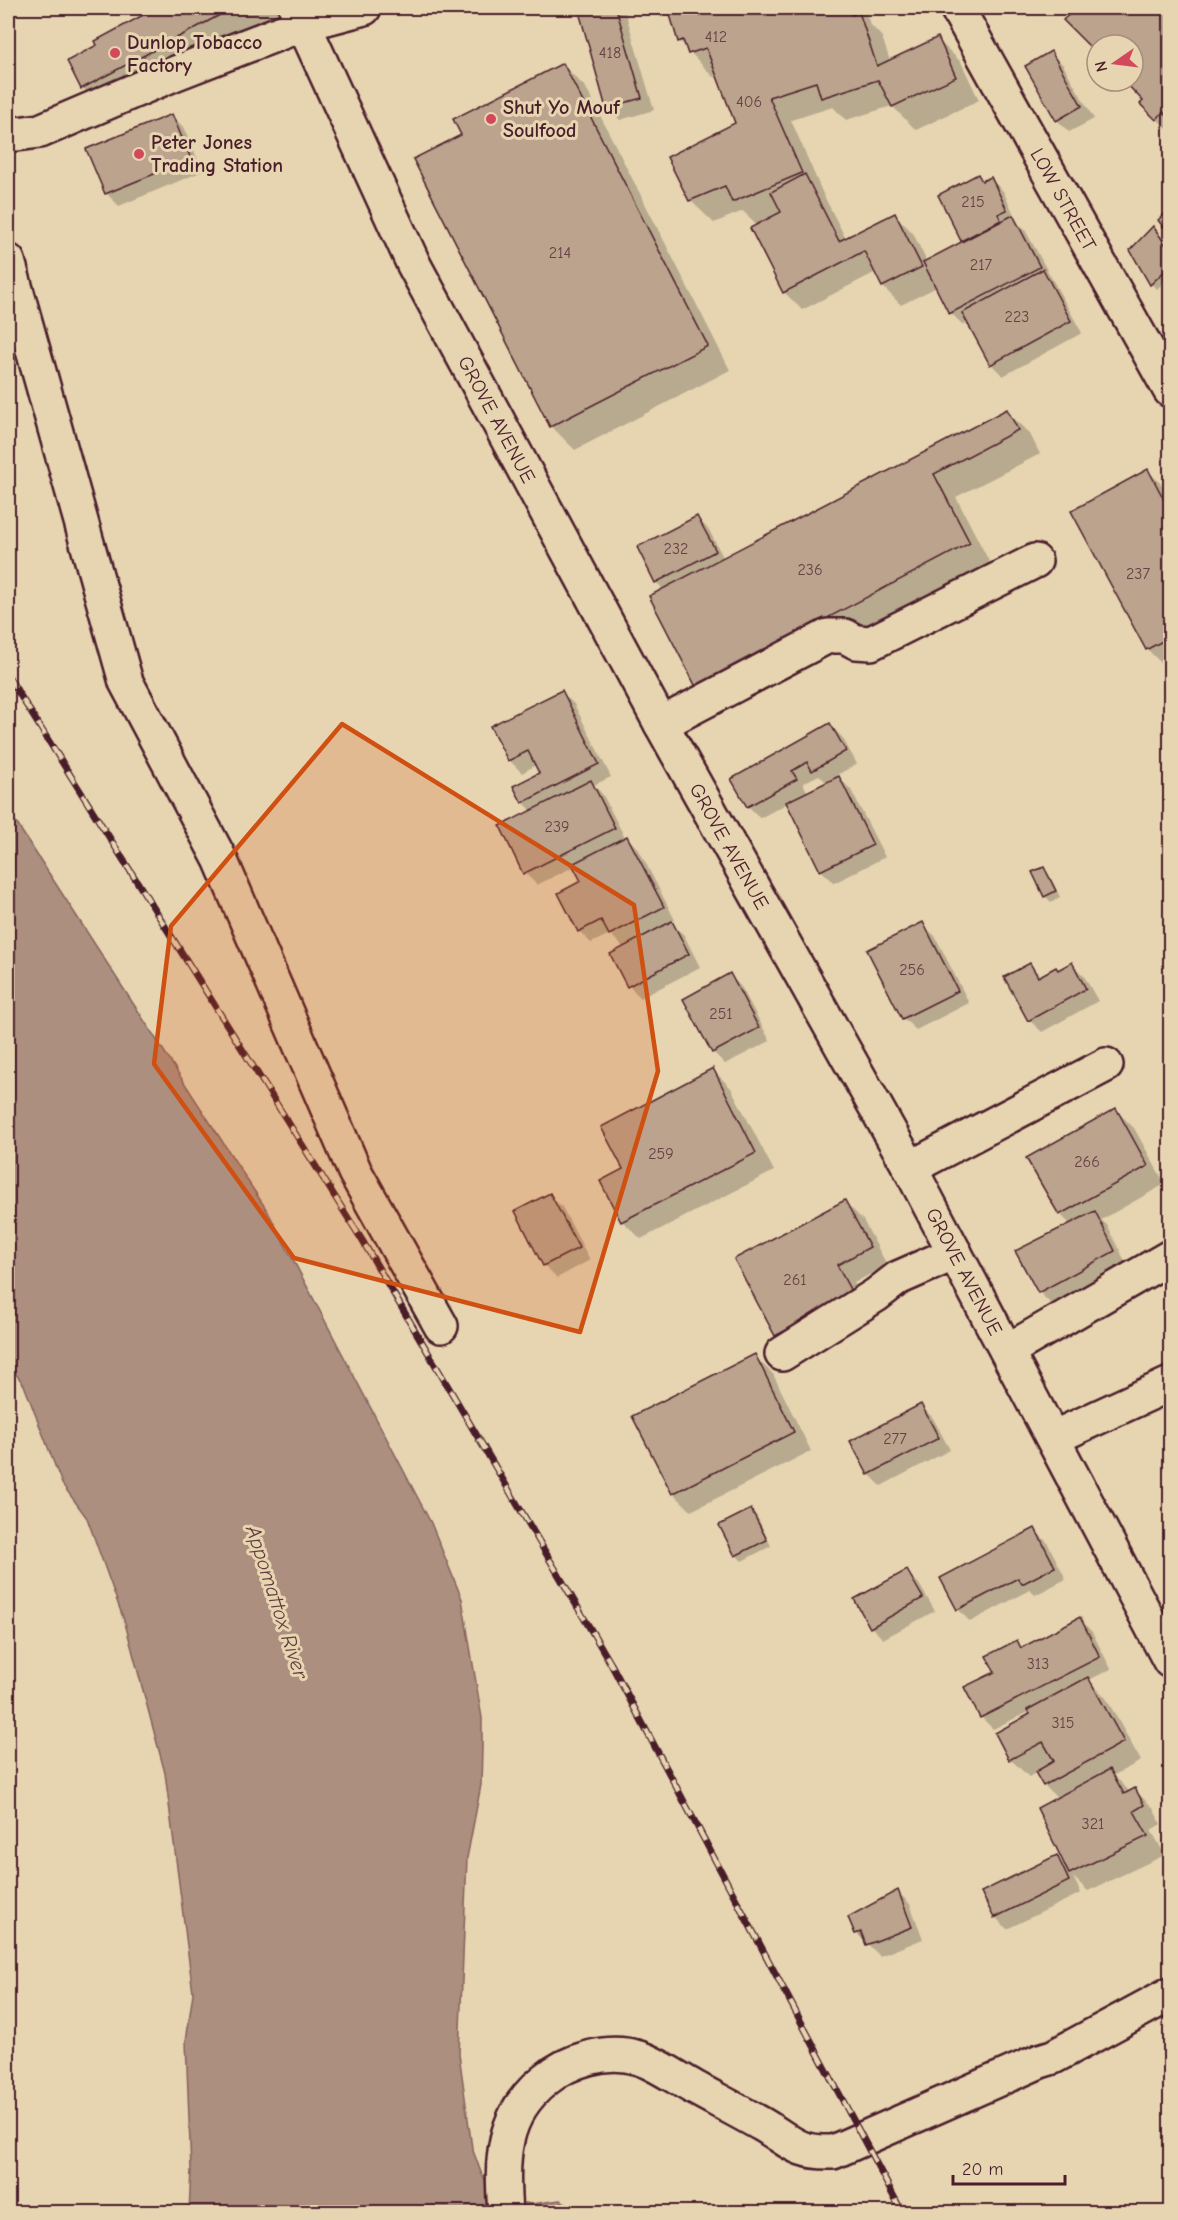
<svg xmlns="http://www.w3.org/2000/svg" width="1178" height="2220" viewBox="0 0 1178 2220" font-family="'Comic Neue',sans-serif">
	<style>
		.water { fill: #ac8f7f; stroke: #85625d; stroke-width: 1.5 }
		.shadow { fill: #0003; fill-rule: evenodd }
		.building { fill: #bba38d; stroke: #4a1f2b; stroke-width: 1.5 }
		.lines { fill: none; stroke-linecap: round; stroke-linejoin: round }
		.minor-casing { stroke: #4a1f2b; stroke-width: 38 }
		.major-casing { stroke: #4a1f2b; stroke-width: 38 }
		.minor { stroke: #e7d5b2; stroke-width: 33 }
		.major { stroke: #e7d5b2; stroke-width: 33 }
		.rail-casing { stroke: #4a1f2b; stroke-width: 7 }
		.rail { stroke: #e7d5b2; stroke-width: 4.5; stroke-dasharray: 14; stroke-linecap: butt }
		.marked { fill: #d05011; fill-opacity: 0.2; stroke: #d05011; stroke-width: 4.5; stroke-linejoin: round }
		.poi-dot { fill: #d1495b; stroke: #e7d5b2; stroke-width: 2 }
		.labels { text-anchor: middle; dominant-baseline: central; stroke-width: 6; stroke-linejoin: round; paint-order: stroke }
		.number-label { font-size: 16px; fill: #664044 }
		.poi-label { font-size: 20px; font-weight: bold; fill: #4a1f2b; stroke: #e7d5b2; text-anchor: start }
		.street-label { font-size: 20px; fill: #4a1f2b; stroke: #e7d5b2 }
		.water-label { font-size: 21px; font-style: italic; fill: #623b40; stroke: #e7d5b2 }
	</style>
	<rect width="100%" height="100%" fill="#e7d5b2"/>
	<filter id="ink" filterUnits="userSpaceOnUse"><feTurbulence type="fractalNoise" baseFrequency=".0167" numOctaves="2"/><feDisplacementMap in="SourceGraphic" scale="12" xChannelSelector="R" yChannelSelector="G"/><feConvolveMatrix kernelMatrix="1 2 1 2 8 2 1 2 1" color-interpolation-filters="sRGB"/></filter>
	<g filter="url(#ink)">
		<path class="water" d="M8 810 268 1212 431 1523 462 1599 482 1718V1748L481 1785 467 1858 459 2054 472 2148 482 2175 496 2197 531 2204 560 2200 583 2212H189L191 2170 186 2041 193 1993 165 1773 125 1623 87 1518 62 1484 24 1385 8 1363Z"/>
		<g class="shadow">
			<path d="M159 8H278L283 16 106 111 83 88 99 46 97 41Z"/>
			<path d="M579 8H624L654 110 620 120 608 107Z"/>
			<path d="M670 8H864L870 24 882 37 890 61 937 39 961 62 979 100 916 130 892 106 846 120 833 107 791 120 823 194 846 239 894 214 913 233 927 262 965 242 963 240 978 176 984 182 991 179 1003 191 1018 223 1025 230 1082 333 1003 376 991 364 969 322 963 325 951 313 937 287 901 305 883 287 876 272 802 310 784 292 757 226 743 211 714 223 690 200 737 124 718 75 713 77 680 41Z"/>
			<path d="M1078 8H1166L1170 12V132L1142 104 1145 101 1126 81H1133V45H1097V52L1066 20Z"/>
			<path d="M1051 53 1063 65 1094 119 1069 132 1057 120Z"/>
			<path d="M563 65 586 88 730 370 575 450 551 426Z"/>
			<path d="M172 115 184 128 203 171 119 206 107 194 88 150Z"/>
			<path d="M1170 211V232L1160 220Z"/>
			<path d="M1153 229 1170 251V277L1157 289 1151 284Z"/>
			<path d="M1006 411 1030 434 1040 454 956 497 992 567 721 709 664 590 656 582 697 518 709 530 724 559Z"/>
			<path d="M1148 471 1166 489 1170 498V665L1166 668 1147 649 1073 512Z"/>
			<path d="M561 692 574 704 611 777 594 785 603 795 625 838 627 837 639 850 675 920 670 922 684 935 700 967 641 998 629 986 624 948 610 934 591 943 579 931 583 882 575 866 537 885 525 873 532 811 523 802 541 773 536 765 522 773 509 760Z"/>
			<path d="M830 725 842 737 857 764 837 775 851 790 885 857 834 883 822 871 788 803 760 818 748 806ZM819 775 827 783 808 793 803 783Z"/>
			<path d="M1043 868 1049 874 1060 897 1051 902 1045 896Z"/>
			<path d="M922 924 935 936 969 1003 916 1030 903 1018Z"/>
			<path d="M1072 964 1084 976 1098 1001 1042 1032 1029 1020 1030 965 1041 976 1059 972Z"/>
			<path d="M730 975 742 988 770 1041 725 1064 713 1052Z"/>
			<path d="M713 1070 731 1088 774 1171 641 1239 622 1221 625 1170Z"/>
			<path d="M1116 1110 1134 1128 1165 1184 1101 1220 1107 1225 1126 1263 1051 1304 1039 1292 1071 1225 1060 1214Z"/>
			<path d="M549 1195 562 1207 590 1260 557 1278 544 1265Z"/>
			<path d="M845 1202 863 1220 887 1265 854 1283 870 1313 794 1353 776 1335Z"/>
			<path d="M754 1356 773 1374 811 1451 691 1511 673 1493Z"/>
			<path d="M921 1406 933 1418 950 1450 881 1486 869 1474Z"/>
			<path d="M751 1511 757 1516 771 1546 742 1561 736 1555Z"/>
			<path d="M1035 1530 1047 1542 1066 1579 1035 1595 1030 1590 970 1622 958 1609Z"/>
			<path d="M907 1572 919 1584 935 1611 883 1639 871 1627Z"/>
			<path d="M1080 1619 1092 1632 1111 1669 1089 1680 1106 1698 1141 1761 1114 1775 1130 1792 1135 1790 1153 1808 1161 1824 1151 1830 1165 1855 1088 1891 1073 1877 1081 1893 1007 1929 995 1917 1056 1857 1066 1867 1058 1799 1044 1785 1037 1772 1029 1777 1010 1759 1032 1715 1030 1711 993 1729 981 1717 997 1673 1017 1642 1023 1648Z"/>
			<path d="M898 1892 910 1904 923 1939 880 1956 856 1933Z"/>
		</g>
		<g class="building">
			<path d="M156 8H233L81 89 67 61 97 45 95 41Z"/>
			<path d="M578 8H616L642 98 606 108Z"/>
			<path d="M668 8H849L852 15 859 12 877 66 938 37 956 77 892 107 878 80 821 98 816 82 769 97 802 173 732 202 725 186 689 201 667 157 735 123 706 48 688 54 683 40 678 42Z"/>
			<path d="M1076 8H1167L1170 11V119L1163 112 1156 120 1140 104 1143 101 1124 81H1133V45H1097V54L1063 20Z"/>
			<path d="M1051 51 1082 106 1056 121 1025 66Z"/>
			<path d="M563 63 708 346 550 427 413 159 461 135 453 119Z"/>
			<path d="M172 114 191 159 105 194 86 149Z"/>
			<path d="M805 174 839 241 895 213 922 267 882 287 864 251 783 293 750 228 781 212 771 192Z"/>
			<path d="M978 174 982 181 991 177 1007 210 998 214 1001 220 961 241 938 195Z"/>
			<path d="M1170 209V221L1163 227 1158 220Z"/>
			<path d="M1013 215 1040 267 949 314 923 262Z"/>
			<path d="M1153 226 1170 251V266L1150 285 1130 250Z"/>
			<path d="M1043 269 1071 321 990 365 962 313Z"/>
			<path d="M1007 409 1018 430 934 474 970 543 696 687 649 596Z"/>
			<path d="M1148 469 1170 511V637L1146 650 1071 511Z"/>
			<path d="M697 516 716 551 655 583 637 547Z"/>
			<path d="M562 690 599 764 522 803 513 786 539 773 528 751 508 761 490 726Z"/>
			<path d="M830 723 846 751 812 771 807 762 792 771 797 779 747 807 731 779Z"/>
			<path d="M839 776 873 845 820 871 786 802Z"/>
			<path d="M591 780 615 828 523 874 500 826Z"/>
			<path d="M627 836 664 907 609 935 601 920 578 932 558 893 581 881 572 864Z"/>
			<path d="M1044 867 1056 891 1044 897 1032 872Z"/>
			<path d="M672 921 689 954 627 987 610 954Z"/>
			<path d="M923 922 958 991 902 1019 867 950Z"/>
			<path d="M1170 923V938L1165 926Z"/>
			<path d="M1072 962 1086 989 1028 1021 1004 977 1030 963 1038 977 1056 967 1058 970Z"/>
			<path d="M730 973 759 1028 712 1053 683 999Z"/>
			<path d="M713 1068 756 1153 621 1222 600 1181 623 1169 601 1127Z"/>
			<path d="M1116 1108 1148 1166 1059 1215 1026 1158Z"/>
			<path d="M550 1193 579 1248 543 1266 515 1211Z"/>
			<path d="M845 1200 870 1247 837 1265 853 1295 775 1336 734 1259Z"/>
			<path d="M1095 1211 1115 1251 1038 1293 1015 1251Z"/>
			<path d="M755 1354 794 1432 672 1494 632 1416Z"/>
			<path d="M921 1404 939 1438 868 1475 850 1441Z"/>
			<path d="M1170 1463V1478L1165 1466Z"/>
			<path d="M751 1509 767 1540 735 1556 719 1525Z"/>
			<path d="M1035 1528 1055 1567 1022 1584 1018 1578 957 1610 940 1578Z"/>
			<path d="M907 1570 923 1598 870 1628 854 1599Z"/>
			<path d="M1080 1617 1100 1657 980 1718 964 1687 995 1672 986 1656 1017 1640 1021 1648Z"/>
			<path d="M1088 1677 1124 1742 1043 1786 1035 1772 1054 1761 1043 1742 1009 1760 995 1733 1030 1714 1027 1710Z"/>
			<path d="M1110 1769 1124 1794 1135 1788 1144 1805 1134 1811 1148 1836 1069 1874 1037 1808Z"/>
			<path d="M1057 1855 1069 1881 994 1918 981 1892Z"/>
			<path d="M898 1890 912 1927 866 1945 861 1932 855 1934 848 1917Z"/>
		</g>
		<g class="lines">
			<g class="minor-casing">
				<g id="minor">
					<path id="s1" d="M957 8 1170 390"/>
					<path d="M8 131 17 134 40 131 176 73 303 24"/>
					<path d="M8 261 126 682 220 859 355 1172 441 1326"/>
					<path d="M661 724 828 636H845L856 642 871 643 1035 561"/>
					<path d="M910 1168 1106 1065"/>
					<path d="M1007 1351 1170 1257"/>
					<path d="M782 1354 876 1295 898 1278 955 1253"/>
					<path d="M1053 1438 1170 1384"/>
					<path d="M505 2212C501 2161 501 2115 545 2080 569 2060 607 2048 639 2058 656 2063 678 2079 695 2088 717 2100 740 2112 763 2125 792 2142 796 2153 833 2152L1040 2061 1053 2057 1170 1994"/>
				</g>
			</g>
			<g class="major-casing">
				<g id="major">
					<path id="s2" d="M296 8 414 265 661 724 910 1168 1170 1661"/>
					<path d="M303 24 364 8"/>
				</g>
			</g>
			<use href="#minor" class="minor"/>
			<use href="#major" class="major"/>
			<g class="rail-casing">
				<path id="rail" d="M8 676 362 1240 611 1664 902 2212"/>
			</g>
			<use href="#rail" class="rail"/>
		</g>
	</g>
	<path class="marked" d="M342 724 634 905 658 1071 580 1332 294 1258 154 1064 171 926Z"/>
	<g class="poi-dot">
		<circle cx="115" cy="53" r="6"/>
		<circle cx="491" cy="119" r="6"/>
		<circle cx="139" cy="154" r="6"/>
	</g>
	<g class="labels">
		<g class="number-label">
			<text x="716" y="37">412</text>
			<text x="610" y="53">418</text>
			<text x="749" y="102">406</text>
			<text x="973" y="202">215</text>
			<text x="560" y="253">214</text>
			<text x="981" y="265">217</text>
			<text x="1017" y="317">223</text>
			<text x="676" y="549">232</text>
			<text x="810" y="570">236</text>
			<text x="1138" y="574">237</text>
			<text x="557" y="827">239</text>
			<text x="912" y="970">256</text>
			<text x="721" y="1014">251</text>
			<text x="661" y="1154">259</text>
			<text x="1087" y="1162">266</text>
			<text x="795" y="1280">261</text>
			<text x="895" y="1439">277</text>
			<text x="1038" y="1664">313</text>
			<text x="1063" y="1723">315</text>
			<text x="1093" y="1824">321</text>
		</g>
		<g class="poi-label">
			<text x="127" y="42">Dunlop Tobacco<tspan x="127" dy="23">Factory</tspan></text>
			<text x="503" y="107">Shut Yo Mouf<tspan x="503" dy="23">Soulfood</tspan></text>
			<text x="151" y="142">Peter Jones<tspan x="151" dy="23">Trading Station</tspan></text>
		</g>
		<g class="street-label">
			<text stroke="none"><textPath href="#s1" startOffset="219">LOW STREET</textPath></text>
			<text stroke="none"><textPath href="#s2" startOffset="458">GROVE AVENUE</textPath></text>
			<text stroke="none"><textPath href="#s2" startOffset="944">GROVE AVENUE</textPath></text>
			<text stroke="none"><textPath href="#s2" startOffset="1430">GROVE AVENUE</textPath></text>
		</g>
		<g class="water-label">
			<text transform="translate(277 1602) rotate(72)">Appomattox River</text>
		</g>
	</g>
	<rect width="1178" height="2220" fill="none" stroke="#e7d5b2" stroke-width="30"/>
	<rect x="15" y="15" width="1148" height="2190" fill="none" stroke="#4a1f2b" stroke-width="2" filter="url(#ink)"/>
	<g transform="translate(1115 63) rotate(256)"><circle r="28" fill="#e7d5b2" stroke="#a88c7c" stroke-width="1.5"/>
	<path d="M0-4.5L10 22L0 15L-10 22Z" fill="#d1495b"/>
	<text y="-9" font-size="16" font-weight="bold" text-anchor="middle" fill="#4a1f2b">N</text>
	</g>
	<path d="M953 2175v9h112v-9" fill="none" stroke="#4a1f2b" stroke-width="3"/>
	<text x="962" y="2175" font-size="18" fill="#4a1f2b" stroke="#e7d5b2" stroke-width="4.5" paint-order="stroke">20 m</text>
</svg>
